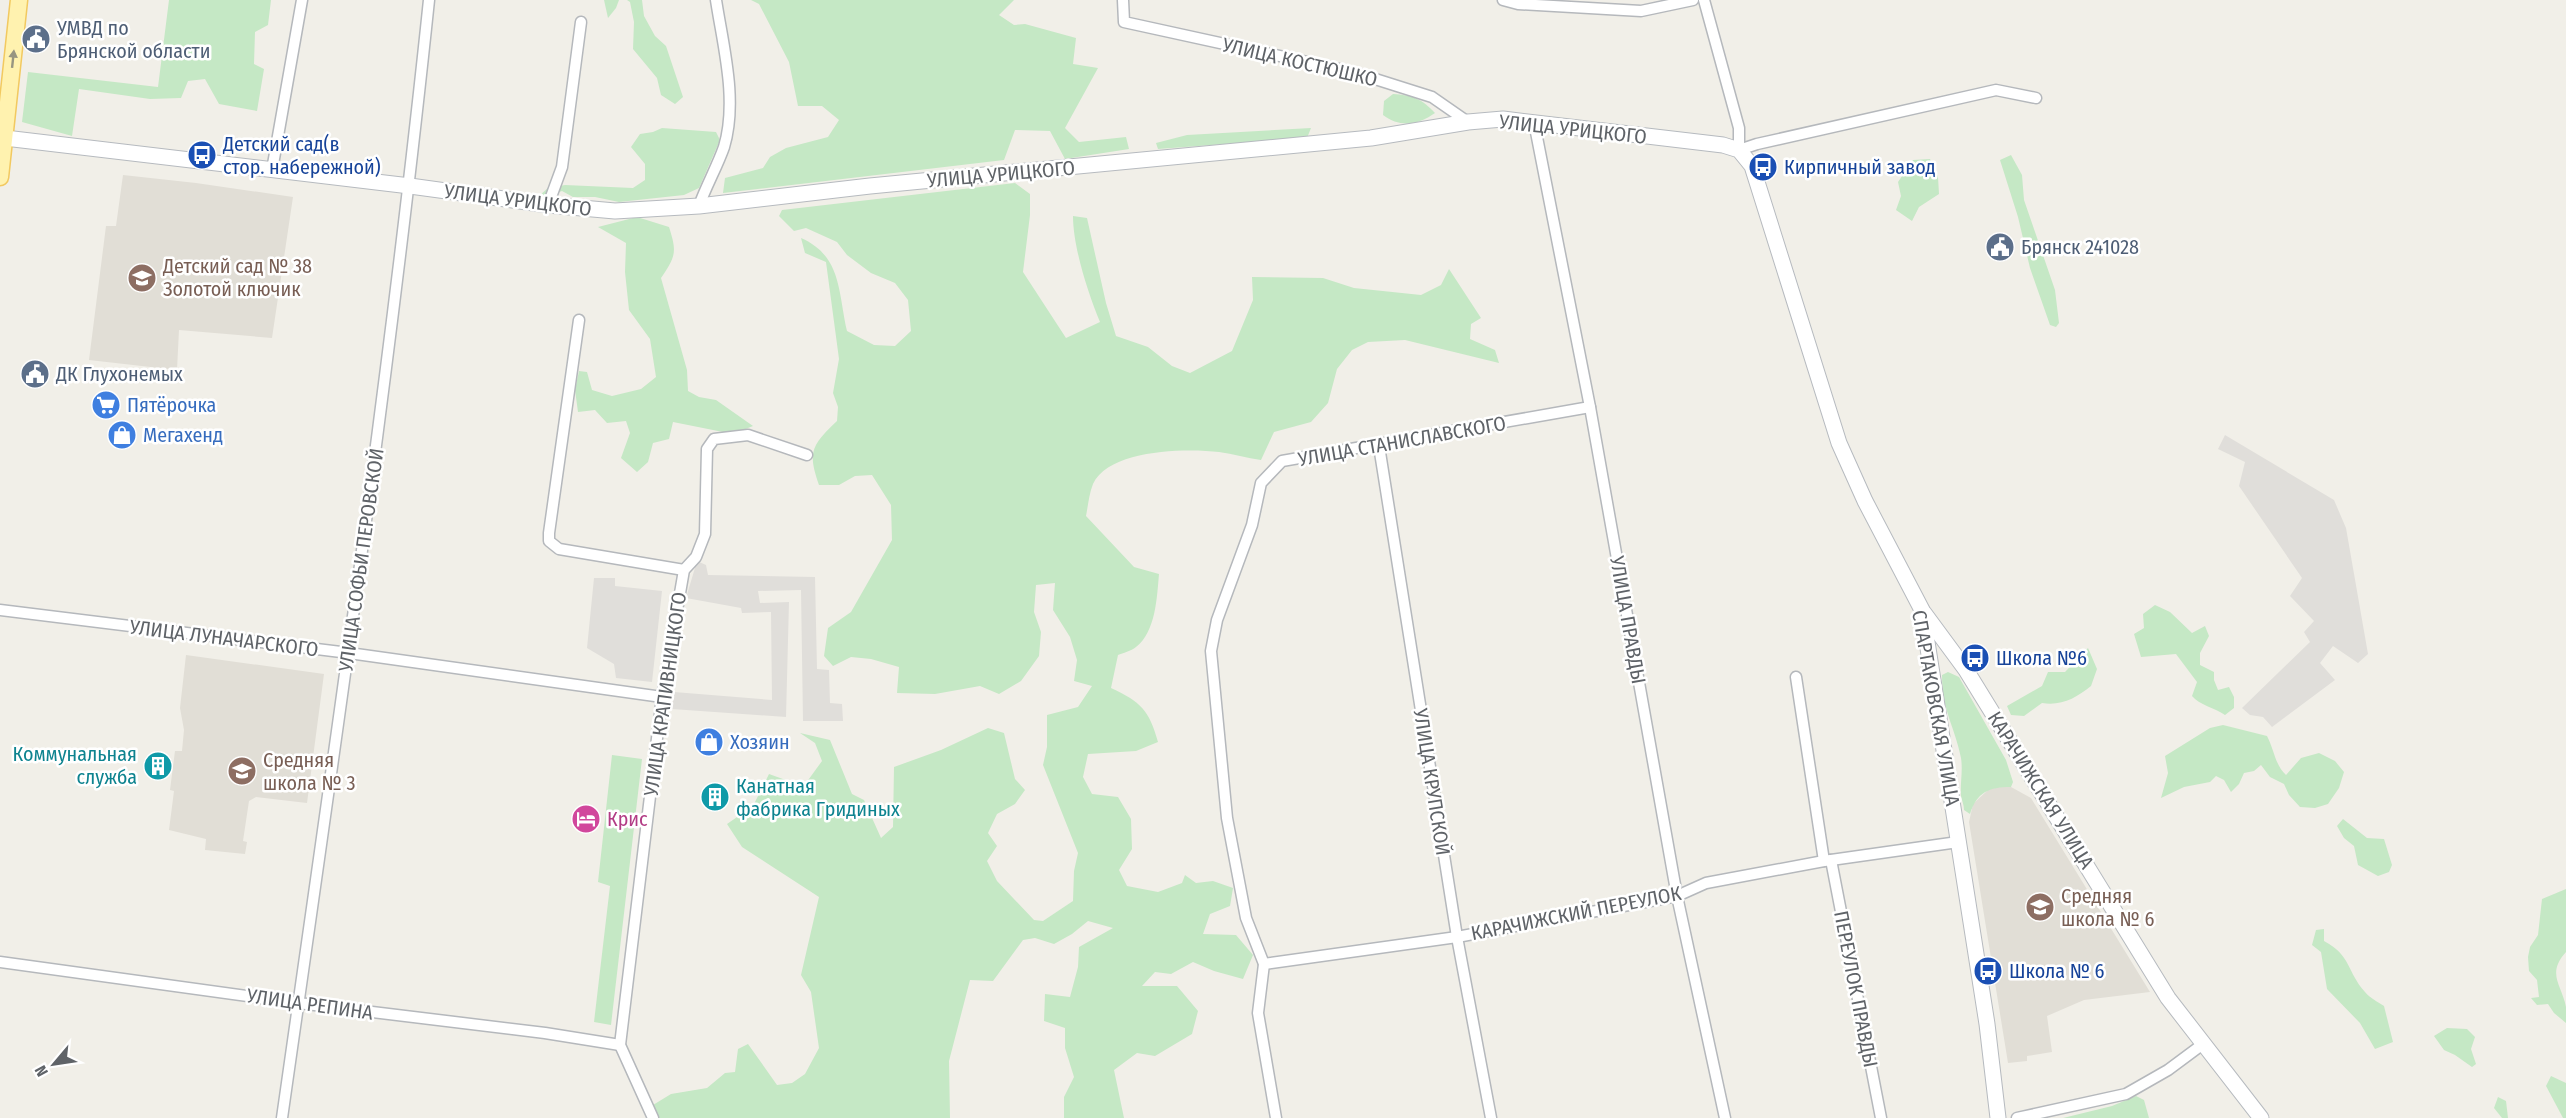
<svg xmlns="http://www.w3.org/2000/svg" width="2566" height="1118" viewBox="0 0 2566 1118" font-family="'Fira Sans Condensed',sans-serif">
	<style>
		.industrial { fill: #e0deda }
		.education { fill: #e1ded6 }
		.green { fill: #c5e8c5 }
		.lines { fill: none; stroke-linecap: round; stroke-linejoin: round }
		.street-casing { stroke: #b5b8bc; stroke-width: 13 }
		.secondary-casing { stroke: #b6babf; stroke-width: 17 }
		.primary-casing { stroke: #f2c960; stroke-width: 19 }
		.street { stroke: #fff; stroke-width: 10 }
		.secondary { stroke: #fff; stroke-width: 15 }
		.primary { stroke: #fff2af; stroke-width: 16 }
		.oneway { fill: #979581 }
		.labels { text-anchor: middle; dominant-baseline: central; stroke-width: 5; stroke-linejoin: round; paint-order: stroke }
		.service-label { font-size: 20px; fill: #4e5e75; stroke: #fff; text-anchor: start }
		.street-label { font-size: 20px; fill: #5f6368; stroke: #fff }
		.transit-label { font-size: 20px; fill: #164399; stroke: #fff; text-anchor: start }
		.education-label { font-size: 20px; fill: #785e54; stroke: #fff; text-anchor: start }
		.shop-label { font-size: 20px; fill: #366cbe; stroke: #fff; text-anchor: start }
		.culture-label { font-size: 20px; fill: #0d838f; stroke: #fff; text-anchor: end }
		.hotel-label { font-size: 20px; fill: #b23c85; stroke: #fff; text-anchor: start }
	</style>
	<rect width="100%" height="100%" fill="#f1efe8"/>
	<g class="industrial">
		<path d="M2225 435 2334 500 2346 528 2368 654 2358 663 2333 646 2320 663 2335 680 2272 727 2263 717 2250 715 2242 708 2310 642 2304 632 2314 621 2290 596 2302 578 2239 486 2245 462 2218 449Z"/>
		<path d="M697 561 706 565 708 575 815 577 817 669 829 670 830 703 842 704 843 721H803L801 590 758 591 760 603 789 602 786 717 672 709 674 692 772 700 771 612 742 613 741 608 686 598Z"/>
		<path d="M594 578H615V586L662 591 652 682 616 678 614 664 587 648Z"/>
	</g>
	<g class="education">
		<path d="M123 175 196 183 293 197 272 338 179 330 177 370 89 360 106 226H116Z"/>
		<path d="M186 655 324 674 307 803 256 797 249 801 243 841 247 842 245 854 205 850 206 839 169 830 174 791 170 790 175 751H182L184 730 180 708Z"/>
		<path d="M1994 787H2011L2031 798 2150 992 2084 1000 2047 1016 2052 1052 2027 1056V1061L2008 1063 1969 822 1973 804 1989 789Z"/>
	</g>
	<g class="green">
		<path d="M169 0H271L268 25 255 32 254 64 264 69 257 111 219 104 205 79 188 81 181 98 150 99 79 89 72 136 22 122 28 72 158 87Z"/>
		<path d="M604 0H619L616 8 608 18Z"/>
		<path d="M627 0H642L644 16 655 36 666 46 683 97 675 104 661 95 657 78 633 49 634 22 630 2Z"/>
		<path d="M751 0H1014L999 15 1014 25 1025 24 1076 38 1073 64 1098 68 1065 128 1079 142 1126 137 1129 149 1065 159 1050 131 1015 130 1004 160 723 193 725 178 763 168 770 157 786 148 828 137 839 120 822 106H798L789 62 759 4Z"/>
		<path d="M1393 94C1412 95 1422 99 1435 113 1418 125 1400 128 1383 115L1384 101Z"/>
		<path d="M662 128 716 132 720 140 699 188 684 195 619 202 595 197H573L562 191 546 197 540 195 548 188 565 185 633 188 645 180V164L631 147 640 134 653 132Z"/>
		<path d="M1311 128 1307 138 1158 149 1156 143 1187 135Z"/>
		<path d="M2011 155 2022 175 2024 200 2055 290 2059 323 2056 327 2050 325 2030 268 2018 217 2000 160Z"/>
		<path d="M1930 159 1938 177 1939 194 1919 207 1912 221 1896 210 1901 196 1898 182 1913 160Z"/>
		<path d="M1015 183 1030 194V215L1023 272 1066 338 1100 322C1088 293 1073 247 1073 216L1087 218 1106 303 1116 336 1148 347 1172 366 1190 373 1232 351 1253 300 1252 277 1323 278 1354 288 1421 295 1441 285 1449 269 1481 318 1471 324 1470 339 1495 350 1499 363 1405 340 1368 342 1352 350 1337 369 1328 403 1311 422 1274 432 1261 460C1247 458 1233 454 1219 452 1187 448 1109 449 1093 484 1089 494 1088 506 1086 516L1134 567 1159 574C1157 596 1156 632 1136 647 1131 651 1123 653 1118 655L1111 688C1141 702 1149 710 1158 742L1136 751 1088 754 1083 777 1092 794 1118 797 1131 819 1132 849 1119 870 1127 886 1158 892 1182 883 1185 875 1196 883 1213 881 1233 888 1230 906 1210 914 1203 934 1236 935 1253 955 1243 979 1214 971 1193 962 1171 974 1155 972 1142 986H1177L1198 1011 1192 1034 1155 1056 1137 1053 1114 1070 1124 1118H1064V1097L1074 1077 1065 1048V1028L1044 1021 1045 994 1070 997 1078 967 1079 947 1113 928 1088 921 1072 934 1054 944 1035 938 1023 940 993 981 970 980 949 1061 950 1118H654L653 1105 671 1094 707 1088 725 1073 735 1072 738 1049 748 1044 777 1085 792 1083 805 1074 819 1048 811 992 801 975 819 897 742 847 727 824 753 806 769 774 794 783H806L822 761 815 743 800 733 830 740 852 794 864 800 881 838 893 827 894 767 941 750 988 728 1004 733 1015 779 1025 790 1015 804 997 814 988 833 997 846 987 861 997 881 1034 920 1043 921 1073 901 1074 871 1078 853 1043 765 1047 747V715L1078 707 1092 686 1074 681 1077 660 1070 637 1053 610 1055 583 1036 585 1034 612 1041 632 1039 656 1021 681 999 694 980 686 935 694 897 693 899 667 871 659 851 657 833 666 824 656 828 628 851 612 892 540 891 505 872 475 855 476 839 485H819C807 451 812 445 837 421L838 407 833 393 839 359 826 262 805 253 801 238C842 256 838 292 847 331L874 345 895 346 911 331 908 300 895 283 871 273 847 255 837 242 806 228 794 231 779 216 782 210Z"/>
		<path d="M637 217 669 227C677 252 676 256 661 278L687 370 688 391 699 397 716 400 753 426 733 434 673 422 669 439 653 443 648 462 637 472 621 458 630 433 626 421 607 423 595 410 578 412 575 390 579 371 587 372 592 390 612 396 641 389 656 377 650 339 629 310 625 272 626 243 598 227Z"/>
		<path d="M2155 605 2170 612 2192 633 2205 626 2209 636 2200 653V665L2214 672V680L2218 690 2229 687 2234 697V708L2225 715C2215 708 2199 705 2192 696L2197 682 2176 654 2141 657 2134 634 2144 628 2143 614Z"/>
		<path d="M2088 648 2097 669 2091 686C2076 698 2062 706 2042 703L2024 716 2011 715 2007 706 2042 686 2048 672H2065Z"/>
		<path d="M1948 672 1959 677 2006 760 2013 782 2011 787C1989 787 1977 792 1970 814L1964 810C1964 805 1962 801 1961 796 1960 784 1963 771 1961 758 1955 727 1942 711 1942 675Z"/>
		<path d="M2223 725 2267 736C2274 749 2275 765 2286 775L2301 758 2319 753 2335 761 2344 772 2339 788 2328 804 2315 808 2300 807 2289 795 2284 784 2270 777 2261 765 2254 771 2244 773 2239 784 2231 792 2224 780 2216 776 2210 782 2184 787 2161 798 2168 773 2165 756 2210 728Z"/>
		<path d="M612 755 642 759 611 1025 594 1022 610 886 598 882Z"/>
		<path d="M2343 819 2367 838 2384 839 2392 865 2389 872 2378 876 2358 865 2354 846 2344 838 2337 826Z"/>
		<path d="M2566 889V952C2546 974 2562 985 2566 1007 2566 1012 2566 1018 2566 1023L2554 1013 2548 1004 2537 1005 2531 998 2539 997 2537 980 2529 971 2528 957 2530 947 2538 935 2542 899Z"/>
		<path d="M2324 929V941C2351 955 2347 972 2365 992 2370 998 2378 1002 2384 1006L2393 1042 2375 1049 2360 1023 2327 989 2321 952 2312 945 2316 930Z"/>
		<path d="M2447 1028 2467 1029 2475 1037 2471 1049 2476 1064 2472 1067 2455 1055 2444 1050 2434 1036Z"/>
		<path d="M2551 1076 2566 1083V1118H2563L2546 1086Z"/>
		<path d="M2136 1096 2144 1100 2149 1118H2063L2112 1106Z"/>
		<path d="M2498 1097 2506 1101 2508 1118H2502L2494 1108Z"/>
	</g>
	<g class="lines">
		<g class="street-casing">
			<g id="street">
				<path d="M1123 0 1124 22 1353 72 1432 97 1468 122"/>
				<path d="M1503 0 1518 4 1641 11 1693 0"/>
				<path d="M1704 0 1739 128V150L1757 144 1996 90 2036 98"/>
				<path d="M1534 122 1590 407 1677 896 1725 1118"/>
				<path d="M272 170 302 0"/>
				<path d="M548 205 562 167 581 22"/>
				<path d="M699 206C706 186 717 167 724 147 738 100 723 46 716 0"/>
				<path d="M579 320 549 533V541L559 549 684 570"/>
				<path d="M1379 446 1457 937 1491 1118"/>
				<path d="M0 610 349 653 662 697"/>
				<path d="M1796 677 1824 861"/>
				<path d="M1831 860 1881 1118"/>
				<path d="M0 962 298 1003 545 1033 620 1045"/>
				<path d="M1264 964 1457 937 1677 896 1706 883 1824 861 1958 842"/>
				<path d="M282 1118C335 746 390 374 429 0"/>
				<path d="M653 1118 620 1045 662 697 684 570 696 557 705 534 707 449 714 439 748 435 807 455"/>
				<path d="M1276 1118 1258 1013 1264 964 1246 918 1227 818 1211 651 1217 620 1252 525 1261 483 1282 461 1590 407"/>
				<path d="M2017 1118 2126 1094 2168 1070 2203 1044"/>
			</g>
		</g>
		<g class="secondary-casing">
			<g id="secondary">
				<path d="M5 138 410 186 548 205 615 211 699 206 870 186 1371 138 1468 122 1503 119 1723 145 1739 150 1752 166 1839 443 1865 501 1922 610 1987 1024 1998 1118"/>
				<path d="M1924 613 1966 670 2168 998 2261 1118"/>
			</g>
		</g>
		<g class="primary-casing">
			<path id="primary" d="M0 177 19 0"/>
		</g>
		<use href="#street" class="street"/>
		<use href="#secondary" class="secondary"/>
		<use href="#primary" class="primary"/>
	</g>
	<defs><path id="oneway-solid" d="M-6-.8H1V-3.2L6.5 0L1 3.2V.8H-6Z" transform="scale(1.5)"/></defs>
	<use class="oneway" href="#oneway-solid" transform="translate(13 59) rotate(-84)"/>
	<defs>
		<g id="civic-disc" transform="scale(1.5)"><circle r="9.5" fill="#5c6f8a" stroke="#fff"/><path d="M-.6-6.5H3V-4.5H.6V-3L4-1V1h2V6H-6V1h2V-1L-.6-3ZM-1.2 2.5V6h2.4V2.5Z" fill="#fff"/></g>
		<g id="bus-disc" transform="scale(1.5)"><circle r="9.5" fill="#1a4fb4" stroke="#fff"/><path d="M-5-6H5V4H4V6H2V4H-2V6H-4V4H-5ZM-3.5-4V0h7V-4ZM-3.5 1.2v1.5H-2V1.2ZM2 1.2v1.5H3.5V1.2Z" fill="#fff"/></g>
		<g id="school-disc" transform="scale(1.5)"><circle r="9.5" fill="#8d6e63" stroke="#fff"/><path d="M0-5L7-2L0 1L-7-2ZM-4 1L0 2.5L4 1V4Q0 6-4 4Z" fill="#fff"/></g>
		<g id="supermarket-disc" transform="scale(1.5)"><circle r="9.5" fill="#3f7fe0" stroke="#fff"/><path d="M-6-5.5h2.5l.6 2H6L4.5 2H-2.5L-4.4-4H-6ZM-1.5 3.2a1.3 1.3 0 1 0 .1 0ZM3 3.2a1.3 1.3 0 1 0 .1 0Z" fill="#fff"/></g>
		<g id="shop-disc" transform="scale(1.5)"><circle r="9.5" fill="#3f7fe0" stroke="#fff"/><path d="M-5-2.5h2.3a2.7 3.5 0 0 1 5.4 0H5L5.5 6h-11ZM-1.5-2.5h3a1.5 2.3 0 0 0-3 0Z" fill="#fff"/></g>
		<g id="building-disc" transform="scale(1.5)"><circle r="9.5" fill="#0f9aa8" stroke="#fff"/><path d="M-4-6H4V6H1V3H-1V6H-4ZM-2.5-4.3h1.7v1.8h-1.7ZM.8-4.3h1.7v1.8H.8ZM-2.5-1h1.7V.8h-1.7ZM.8-1h1.7V.8H.8Z" fill="#fff"/></g>
		<g id="hotel-disc" transform="scale(1.5)"><circle r="9.5" fill="#d1479c" stroke="#fff"/><path d="M-6-4.5h1.5V1H6V5H4.5V3h-9V5H-6ZM-4 0a1.8 1.8 0 1 1 3.6 0ZM.5 0V-2.5h3Q6-2.5 6 0Z" fill="#fff"/></g>
	</defs>
	<g fill-rule="evenodd">
		<use href="#civic-disc" x="36" y="39"/>
		<use href="#bus-disc" x="202" y="155"/>
		<use href="#bus-disc" x="1763" y="167"/>
		<use href="#civic-disc" x="2000" y="247"/>
		<use href="#school-disc" x="142" y="278"/>
		<use href="#civic-disc" x="35" y="374"/>
		<use href="#supermarket-disc" x="106" y="405"/>
		<use href="#shop-disc" x="122" y="435"/>
		<use href="#bus-disc" x="1975" y="658"/>
		<use href="#shop-disc" x="709" y="742"/>
		<use href="#building-disc" x="158" y="766"/>
		<use href="#school-disc" x="242" y="771"/>
		<use href="#building-disc" x="715" y="797"/>
		<use href="#hotel-disc" x="586" y="819"/>
		<use href="#school-disc" x="2040" y="907"/>
		<use href="#bus-disc" x="1988" y="971"/>
	</g>
	<g class="labels">
		<g class="service-label">
			<text x="57" y="28">УМВД по<tspan x="57" dy="23">Брянской области</tspan></text>
			<text x="2021" y="247">Брянск 241028</text>
			<text x="56" y="374">ДК Глухонемых</text>
		</g>
		<g class="street-label">
			<text transform="translate(1300 62) rotate(13)">УЛИЦА КОСТЮШКО</text>
			<text transform="translate(1573 129) rotate(6)">УЛИЦА УРИЦКОГО</text>
			<text transform="translate(1001 174) rotate(-5)">УЛИЦА УРИЦКОГО</text>
			<text transform="translate(518 200) rotate(7)">УЛИЦА УРИЦКОГО</text>
			<text transform="translate(1402 441) rotate(-10)">УЛИЦА СТАНИСЛАВСКОГО</text>
			<text transform="translate(361 560) rotate(-82)">УЛИЦА СОФЬИ ПЕРОВСКОЙ</text>
			<text transform="translate(1628 620) rotate(80)">УЛИЦА ПРАВДЫ</text>
			<text transform="translate(224 638) rotate(7)">УЛИЦА ЛУНАЧАРСКОГО</text>
			<text transform="translate(665 694) rotate(-82)">УЛИЦА КРАПИВНИЦКОГО</text>
			<text transform="translate(1936 708) rotate(80)">СПАРТАКОВСКАЯ УЛИЦА</text>
			<text transform="translate(1432 782) rotate(81)">УЛИЦА КРУПСКОЙ</text>
			<text transform="translate(2041 790) rotate(58)">КАРАЧИЖСКАЯ УЛИЦА</text>
			<text transform="translate(1576 913) rotate(-11)">КАРАЧИЖСКИЙ ПЕРЕУЛОК</text>
			<text transform="translate(1856 989) rotate(79)">ПЕРЕУЛОК ПРАВДЫ</text>
			<text transform="translate(310 1004) rotate(8)">УЛИЦА РЕПИНА</text>
		</g>
		<g class="transit-label">
			<text x="223" y="144">Детский сад(в<tspan x="223" dy="23">стор. набережной)</tspan></text>
			<text x="1784" y="167">Кирпичный завод</text>
			<text x="1996" y="658">Школа №6</text>
			<text x="2009" y="971">Школа № 6</text>
		</g>
		<g class="education-label">
			<text x="163" y="266">Детский сад № 38<tspan x="163" dy="23">Золотой ключик</tspan></text>
			<text x="263" y="760">Средняя<tspan x="263" dy="23">школа № 3</tspan></text>
			<text x="2061" y="896">Средняя<tspan x="2061" dy="23">школа № 6</tspan></text>
		</g>
		<g class="shop-label">
			<text x="127" y="405">Пятёрочка</text>
			<text x="143" y="435">Мегахенд</text>
			<text x="730" y="742">Хозяин</text>
		</g>
		<g class="culture-label">
			<text x="137" y="754">Коммунальная<tspan x="137" dy="23">служба</tspan></text>
			<text x="736" y="786" text-anchor="start">Канатная<tspan x="736" dy="23">фабрика Гридиных</tspan></text>
		</g>
		<g class="hotel-label">
			<text x="607" y="819">Крис</text>
		</g>
	</g>
	<g transform="translate(54 1064) rotate(241)" stroke="#ffffff" stroke-width="4.5" paint-order="stroke">
	<path d="M0-4.5L10 22L0 15L-10 22Z" fill="#5f6368"/>
	<text y="-9" font-size="16" font-weight="bold" text-anchor="middle" fill="#5f6368">N</text>
	</g>
</svg>
